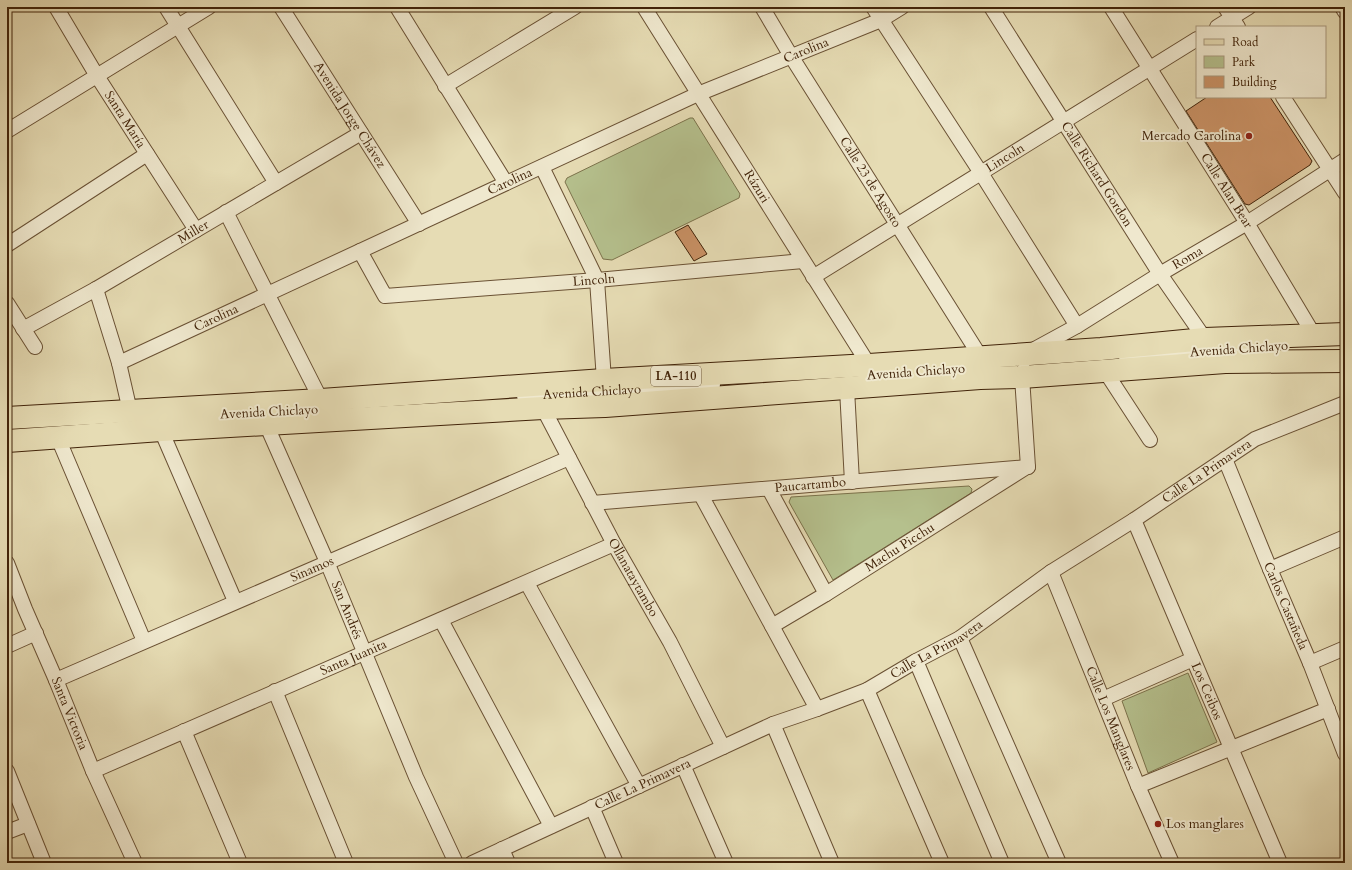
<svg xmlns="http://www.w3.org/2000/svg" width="1352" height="870" viewBox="0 0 1352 870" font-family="Cardo,serif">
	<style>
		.green { fill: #b5c08d; stroke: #7b724b }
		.building { fill: #ca9266; stroke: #412309 }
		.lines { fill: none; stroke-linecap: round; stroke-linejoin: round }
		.street-casing { stroke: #6a5134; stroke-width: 16 }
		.secondary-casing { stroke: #412309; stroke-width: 22 }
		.primary-casing { stroke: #412309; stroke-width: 24 }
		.street { stroke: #efe8ce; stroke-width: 14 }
		.secondary { stroke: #efe8ce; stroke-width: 20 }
		.primary { stroke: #e6dcb4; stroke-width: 22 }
		.poi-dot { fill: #8f2418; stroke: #efe8ce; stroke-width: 1.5 }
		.labels { text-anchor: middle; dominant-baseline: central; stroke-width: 4; stroke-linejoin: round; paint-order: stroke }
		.shield { fill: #efe8ce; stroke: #755e44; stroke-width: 1 }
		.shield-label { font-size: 12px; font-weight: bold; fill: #412309 }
		.street-label { font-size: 13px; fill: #412309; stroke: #efe8ce }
		.poi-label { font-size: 13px; fill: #412309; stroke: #efe8ce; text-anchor: end }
	</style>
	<rect width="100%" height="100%" fill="#e6dcb4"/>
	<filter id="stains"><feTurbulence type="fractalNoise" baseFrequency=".005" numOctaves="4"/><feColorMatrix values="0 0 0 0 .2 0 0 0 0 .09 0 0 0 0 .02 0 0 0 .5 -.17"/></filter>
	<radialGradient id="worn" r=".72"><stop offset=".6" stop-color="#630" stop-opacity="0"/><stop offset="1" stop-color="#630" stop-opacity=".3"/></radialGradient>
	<g class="green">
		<path d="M690 118H693L740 194 739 198 612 260 603 259 565 182 567 178Z"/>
		<path d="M969 486 972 489 971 493 833 580 789 502 791 497Z"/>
		<path d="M1188 673 1217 742 1148 773 1122 701Z"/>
	</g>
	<g class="building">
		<path d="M1207 97H1270L1312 161 1310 165 1249 205 1245 204 1186 111Z"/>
		<path d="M688 225 707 254 694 261 675 232Z"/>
	</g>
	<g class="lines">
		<g class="street-casing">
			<g id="street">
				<path id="s1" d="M56 7 97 76 196 230"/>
				<path d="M166 7 276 183"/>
				<path id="s2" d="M281 7 419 224"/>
				<path d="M397 7 506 183"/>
				<path id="s3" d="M644 7 869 365"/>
				<path id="s4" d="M762 7 791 56 980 356"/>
				<path d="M873 7 981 173 1077 326"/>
				<path id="s5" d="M991 7 1160 274 1205 339"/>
				<path id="s6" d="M1111 7 1247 223 1314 335"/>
				<path d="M1225 7 1238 27"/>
				<path d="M1342 7 1345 12"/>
				<path d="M1217 27 1249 7"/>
				<path d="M445 86 575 7"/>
				<path d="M1283 97 1345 193"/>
				<path d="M7 131 209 7"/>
				<path d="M542 167 597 280 604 380"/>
				<path d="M226 212 321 400"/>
				<path d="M7 245 147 154"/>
				<path id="s7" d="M360 251 385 296 597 280 803 261"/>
				<path id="s8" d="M813 277 1197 39"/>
				<path d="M96 289 119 363 130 411"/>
				<path d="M7 303 35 347"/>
				<path id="s9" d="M23 329 96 289 361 133"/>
				<path id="s10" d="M1033 350 1077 326 1160 274 1247 223 1345 160"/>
				<path id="s11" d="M119 363 698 94 881 20 902 7"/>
				<path d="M1024 370 1022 377 1028 467"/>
				<path d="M1105 371 1150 440"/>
				<path d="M847 389 852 482"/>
				<path id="s12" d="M543 408 614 544 670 642 723 747"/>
				<path id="s13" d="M266 424 327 562 416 777 456 863"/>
				<path d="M161 430 235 601"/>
				<path d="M58 438 144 641"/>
				<path id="s14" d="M1225 459 1270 569 1310 663 1345 754"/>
				<path d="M769 489 826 594"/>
				<path d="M701 495 817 709"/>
				<path id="s15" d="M592 503 1028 467"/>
				<path id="s16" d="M1134 520 1280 863"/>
				<path id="s17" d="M7 563 25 609 56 680 93 771 135 863"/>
				<path d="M1270 569 1345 537"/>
				<path id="s18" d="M1051 572 1138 786 1172 863"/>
				<path d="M527 583 639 786"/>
				<path d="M441 620 551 826"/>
				<path id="s19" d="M772 626 826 594 1025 468"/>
				<path d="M960 638 1059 863"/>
				<path d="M7 646 36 633"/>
				<path d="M916 661 1002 863"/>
				<path d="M1310 663 1345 648"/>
				<path id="s20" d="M56 680 569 458"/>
				<path d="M867 690 942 863"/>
				<path d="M275 691 346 863"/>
				<path d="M1103 699 1193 659"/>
				<path d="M773 724 832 863"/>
				<path d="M184 731 240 863"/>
				<path d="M683 765 726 863"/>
				<path d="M7 771 44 863"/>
				<path id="s21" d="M93 771 614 544"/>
				<path d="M1138 786 1328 709"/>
				<path d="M592 807 616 863"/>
				<path d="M7 832 28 824"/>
				<path d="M502 849 508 863"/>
				<path id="s22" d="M472 863 773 724 817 709 867 690 916 661 960 638 1051 572 1134 520 1255 439 1345 403"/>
			</g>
		</g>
		<g class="secondary-casing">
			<g id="secondary">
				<path d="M1129 357 1259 347"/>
				<path id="s23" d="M527 396 710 385"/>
			</g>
		</g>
		<g class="primary-casing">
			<g id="primary">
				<path d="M7 418 321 400 604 380 869 365 1101 349 1205 339 1345 334"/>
				<path d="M7 441 161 430 543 408 605 406 980 378 1022 377 1225 362 1345 361"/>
			</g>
		</g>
		<use href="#street" class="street"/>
		<use href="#secondary" class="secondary"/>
		<use href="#primary" class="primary"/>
	</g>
	<g class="poi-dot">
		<circle cx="1249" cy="136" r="4"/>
		<circle cx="1158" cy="824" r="4"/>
	</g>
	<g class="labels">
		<rect class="shield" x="651" y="366" width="50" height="20" rx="3"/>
		<g class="shield-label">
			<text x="676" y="376">LA-110</text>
		</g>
		<g class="street-label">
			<text stroke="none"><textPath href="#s11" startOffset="755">Carolina</textPath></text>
			<text stroke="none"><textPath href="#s2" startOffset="128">Avenida Jorge Chávez</textPath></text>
			<text stroke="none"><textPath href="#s1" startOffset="132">Santa María</textPath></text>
			<text stroke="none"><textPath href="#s8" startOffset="226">Lincoln</textPath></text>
			<text stroke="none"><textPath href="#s5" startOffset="198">Calle Richard Gordon</textPath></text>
			<text stroke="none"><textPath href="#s11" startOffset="431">Carolina</textPath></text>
			<text stroke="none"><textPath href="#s4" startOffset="206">Calle 23 de Agosto</textPath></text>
			<text stroke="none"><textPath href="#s3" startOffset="212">Rázuri</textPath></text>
			<text stroke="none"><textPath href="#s6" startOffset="217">Calle Alan Bear</textPath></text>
			<text stroke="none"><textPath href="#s9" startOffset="196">Miller</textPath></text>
			<text stroke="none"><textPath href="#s10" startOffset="180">Roma</textPath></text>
			<text stroke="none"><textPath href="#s7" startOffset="261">Lincoln</textPath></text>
			<text stroke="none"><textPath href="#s11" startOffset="107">Carolina</textPath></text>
			<text transform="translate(1239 349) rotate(-4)">Avenida Chiclayo</text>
			<text transform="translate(916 372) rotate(-4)">Avenida Chiclayo</text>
			<text stroke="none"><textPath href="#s23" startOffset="65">Avenida Chiclayo</textPath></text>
			<text transform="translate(269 412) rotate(-3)">Avenida Chiclayo</text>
			<text stroke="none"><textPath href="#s22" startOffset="836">Calle La Primavera</textPath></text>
			<text stroke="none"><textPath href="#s15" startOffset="219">Paucartambo</textPath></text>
			<text stroke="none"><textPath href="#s19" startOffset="150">Machu Picchu</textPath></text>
			<text stroke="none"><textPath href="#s20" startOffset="279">Sinamos</textPath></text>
			<text stroke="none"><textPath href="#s12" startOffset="192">Ollanataytambo</textPath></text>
			<text stroke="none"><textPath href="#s14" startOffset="159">Carlos Castañeda</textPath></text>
			<text stroke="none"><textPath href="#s13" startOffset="203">San Andrés</textPath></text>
			<text stroke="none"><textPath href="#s22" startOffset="512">Calle La Primavera</textPath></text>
			<text stroke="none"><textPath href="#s21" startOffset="284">Santa Juanita</textPath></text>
			<text stroke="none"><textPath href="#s16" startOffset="186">Los Ceibos</textPath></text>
			<text stroke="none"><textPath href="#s17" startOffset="163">Santa Victoria</textPath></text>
			<text stroke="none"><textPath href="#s18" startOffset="158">Calle Los Manglares</textPath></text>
			<text stroke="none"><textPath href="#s22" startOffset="188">Calle La Primavera</textPath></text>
		</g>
		<g class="poi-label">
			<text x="1241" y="136">Mercado Carolina</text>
			<text x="1166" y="824" text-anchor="start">Los manglares</text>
		</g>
	</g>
	<rect width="1352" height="870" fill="none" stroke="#e6dcb4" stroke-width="24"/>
	<rect x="8" y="8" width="1336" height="854" fill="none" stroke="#412309" stroke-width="2"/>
	<rect x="12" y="12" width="1328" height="846" fill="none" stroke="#412309"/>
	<rect x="1196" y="26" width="130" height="72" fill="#efe8ce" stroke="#a9997f"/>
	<rect x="1204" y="39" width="20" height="6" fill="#e6dcb4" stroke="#a9997f"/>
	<text x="1232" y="46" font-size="12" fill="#412309">Road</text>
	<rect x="1204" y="56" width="20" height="12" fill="#b5c08d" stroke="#a9997f"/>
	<text x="1232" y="66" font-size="12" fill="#412309">Park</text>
	<rect x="1204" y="76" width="20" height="12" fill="#ca9266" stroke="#a9997f"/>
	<text x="1232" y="86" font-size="12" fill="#412309">Building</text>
	<rect width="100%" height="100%" filter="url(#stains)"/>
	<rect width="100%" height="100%" fill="url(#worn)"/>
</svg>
